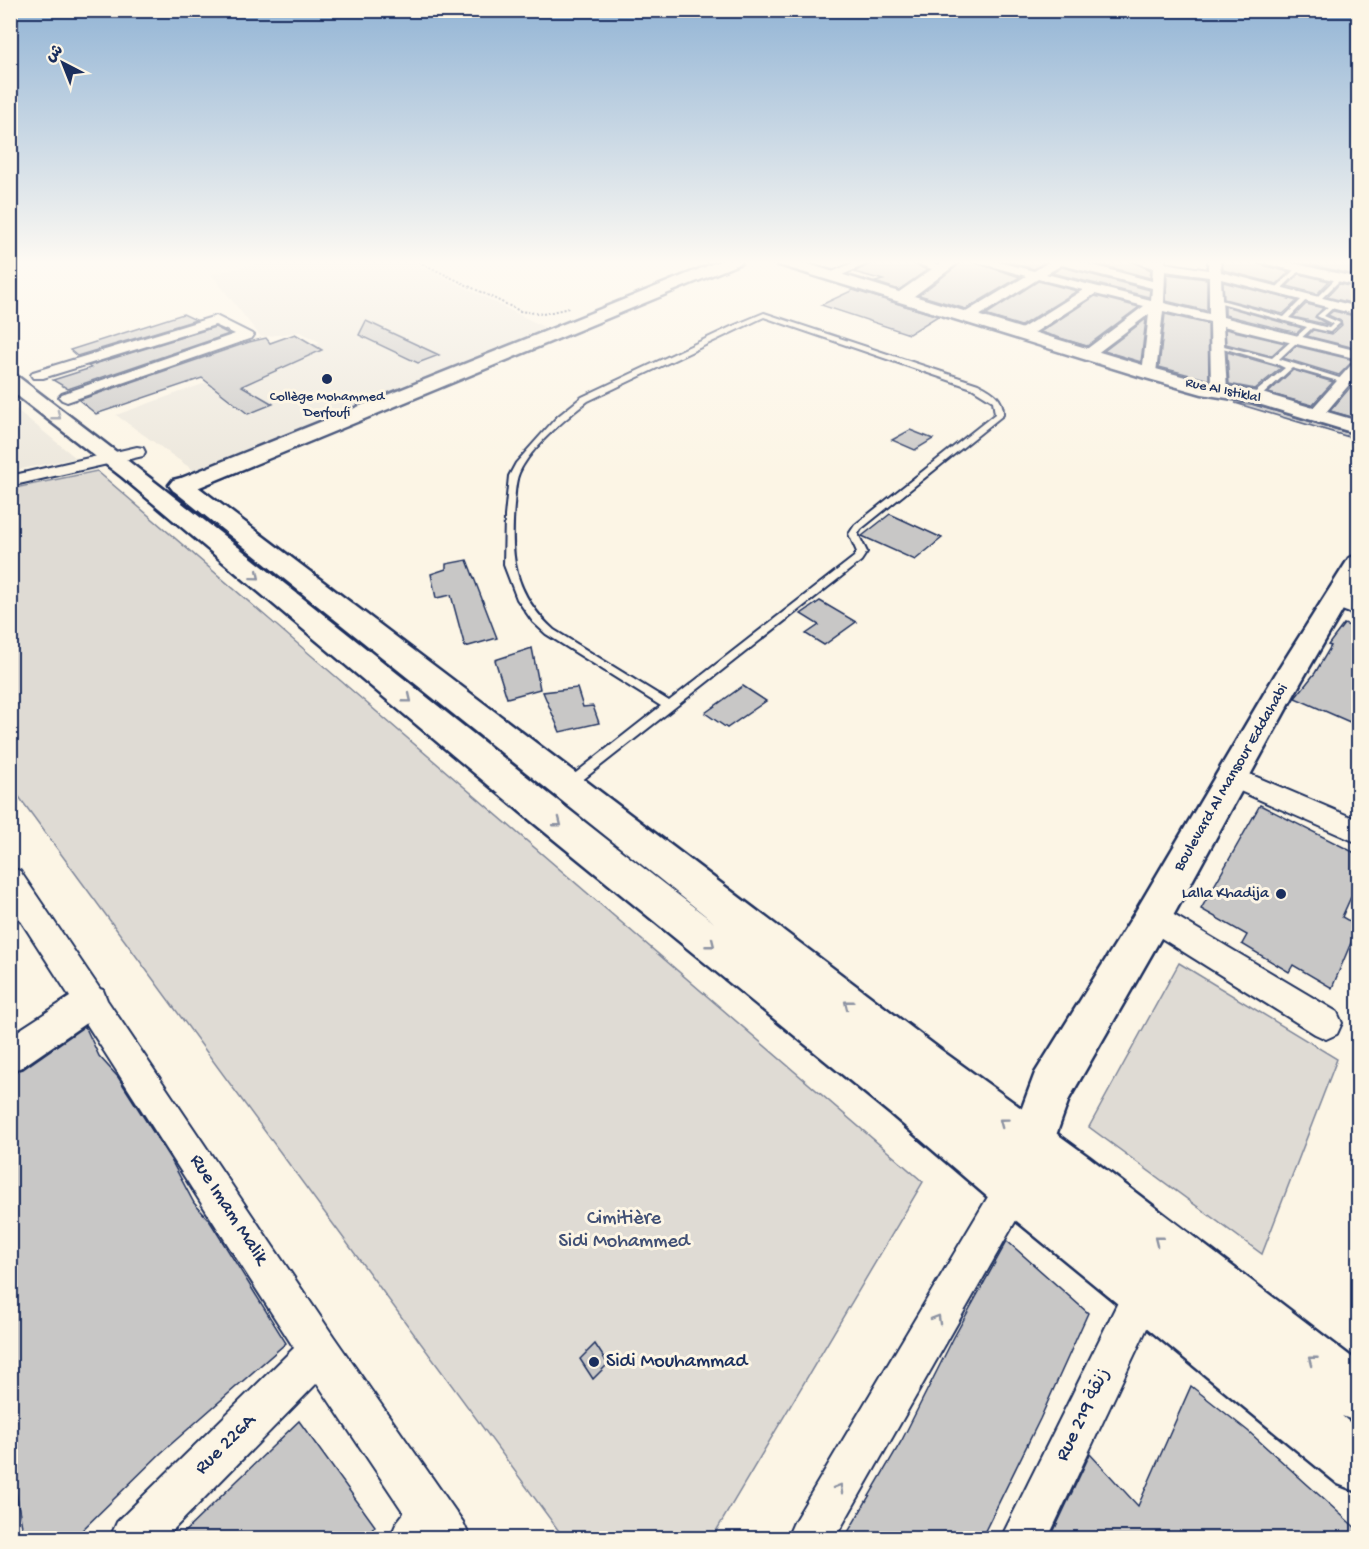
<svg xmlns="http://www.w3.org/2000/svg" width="1369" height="1549" viewBox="0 0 1369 1549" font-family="'Gochi Hand','Playpen Sans Arabic',sans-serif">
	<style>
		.built { fill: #ece7dc }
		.green { fill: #dfdbd4; stroke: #7d8599; stroke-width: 1.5 }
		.building { fill: #c8c7c6; stroke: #1b2f5e; stroke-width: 1.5 }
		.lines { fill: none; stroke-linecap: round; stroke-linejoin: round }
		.lane-casing { stroke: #1b2f5e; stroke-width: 4 }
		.street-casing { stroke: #1b2f5e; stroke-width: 4 }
		.secondary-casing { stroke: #1b2f5e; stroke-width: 5 }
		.primary-casing { stroke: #1b2f5e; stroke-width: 5 }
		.path { stroke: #1b2f5e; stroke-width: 2; stroke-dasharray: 2 2; stroke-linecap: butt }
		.lane { fill: #fcf5e5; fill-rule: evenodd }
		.street { fill: #fcf5e5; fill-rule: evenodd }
		.secondary { fill: #fcf5e5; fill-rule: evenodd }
		.primary { fill: #fcf5e5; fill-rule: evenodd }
		.oneway { stroke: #8c92a2 }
		.poi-dot { fill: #1b2f5e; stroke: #fcf5e5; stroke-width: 2 }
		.labels { text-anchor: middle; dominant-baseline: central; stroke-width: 6; stroke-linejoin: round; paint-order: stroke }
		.far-street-label { font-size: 14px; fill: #1b2f5e; stroke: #fcf5e5 }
		.far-poi-label { font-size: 14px; fill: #1b2f5e; stroke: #fcf5e5 }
		.street-label { font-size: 16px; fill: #1b2f5e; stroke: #fcf5e5 }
		.poi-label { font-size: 16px; fill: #1b2f5e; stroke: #fcf5e5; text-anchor: end }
		.near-street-label { font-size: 20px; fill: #1b2f5e; stroke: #fcf5e5 }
		.near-park-label { font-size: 20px; fill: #425176; stroke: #fcf5e5 }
		.near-poi-label { font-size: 20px; fill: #1b2f5e; stroke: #fcf5e5; text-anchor: start }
	</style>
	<rect width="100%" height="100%" fill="#fcf5e5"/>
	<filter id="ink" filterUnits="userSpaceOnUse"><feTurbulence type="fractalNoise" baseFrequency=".0167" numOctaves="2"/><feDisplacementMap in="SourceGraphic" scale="12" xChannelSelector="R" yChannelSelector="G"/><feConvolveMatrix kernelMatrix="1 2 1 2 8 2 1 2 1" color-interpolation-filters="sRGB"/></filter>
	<g filter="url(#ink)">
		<g class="built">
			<path d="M274 260H410L552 331 200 475 116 415 320 342 300 332 261 337 211 274Z"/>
			<path d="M11 405 76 458 11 471Z"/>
		</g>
		<g class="green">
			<path d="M97 471 923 1182 712 1538H564L11 786 10 489Z"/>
			<path d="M1179 963 1337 1059 1262 1254 1089 1127Z"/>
		</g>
		<g class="building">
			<path d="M878 260H906L927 270 899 290 875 282 883 280 854 272Z"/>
			<path d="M964 260H967L1020 277 966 309 919 295Z"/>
			<path d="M1000 260H1047L1034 269Z"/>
			<path d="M1083 260H1128L1151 270 1150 278Z"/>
			<path d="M1222 260H1255L1258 264 1289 272 1277 284 1223 270Z"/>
			<path d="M1290 260H1332L1359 266V276Z"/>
			<path d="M1062 267 1150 290 1149 297 1052 273Z"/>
			<path d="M1167 274 1207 279V311L1166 301Z"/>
			<path d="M1299 274 1329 281 1317 294 1287 286Z"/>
			<path d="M1038 281 1077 291 1021 326 985 315Z"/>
			<path d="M1223 282 1297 301 1283 314 1224 299Z"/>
			<path d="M1339 284 1359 288V305L1327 297Z"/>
			<path d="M853 290 938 316 909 334 821 305Z"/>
			<path d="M1095 296 1139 307 1087 346 1040 332Z"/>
			<path d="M1306 304 1323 308 1315 317 1329 325 1293 317Z"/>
			<path d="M1225 306 1302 328 1297 333 1225 315Z"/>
			<path d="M1333 311 1359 317V349L1307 336 1313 330 1332 334 1342 325 1341 321 1328 315Z"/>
			<path d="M183 314 196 320 77 356 70 350Z"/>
			<path d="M1165 314 1208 324 1209 380 1159 367Z"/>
			<path d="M1146 319 1141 362 1104 351Z"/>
			<path d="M366 321 439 355 418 363 359 335Z"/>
			<path d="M215 327 229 334 68 389 53 380 91 368 88 366Z"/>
			<path d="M1225 329 1285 343 1271 356 1226 344Z"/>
			<path d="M295 334 322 350 242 386 273 404 248 414 202 378 96 414 79 400 249 342 266 338 270 343Z"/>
			<path d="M1296 346 1354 360 1339 375 1283 358Z"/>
			<path d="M1227 352 1276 366 1281 368 1255 389 1229 384Z"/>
			<path d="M1293 370 1333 382 1312 405 1268 393Z"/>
			<path d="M1359 377V419L1330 411Z"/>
			<path d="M1235 403 1251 404 1359 436V440Z"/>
			<path d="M910 430 933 439 915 450 892 440Z"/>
			<path d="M890 514 942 538 915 560 862 536Z"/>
			<path d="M467 560 497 638 465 647 451 595 436 598 431 574 446 569V564Z"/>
			<path d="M820 601 856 622 824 645 806 634 819 625 801 614Z"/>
			<path d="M1344 624 1359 629V726L1295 698 1315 673 1331 646 1328 645Z"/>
			<path d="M532 648 540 689 507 698 495 660Z"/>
			<path d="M743 686 766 701 727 728 705 713Z"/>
			<path d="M577 688 583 707 593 706 599 723 560 732 543 692Z"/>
			<path d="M1260 805 1359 855V879L1342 917 1358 926 1332 988 1293 965 1289 972 1242 944 1247 935 1201 909Z"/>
			<path d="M85 1026 99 1056 118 1077 171 1160 194 1203 209 1220 286 1343 161 1453 73 1539H24L10 1455V1073L23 1069Z"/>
			<path d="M1007 1241 1088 1313 1040 1419 981 1539H844L902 1440 954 1337Z"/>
			<path d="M595 1344 608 1364 593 1379 580 1359Z"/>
			<path d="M1191 1386 1248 1431 1359 1531V1539H1050L1090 1454 1138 1506Z"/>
			<path d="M299 1421 375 1526 365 1539H177Z"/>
		</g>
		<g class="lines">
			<g class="lane-casing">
				<g id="lane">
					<path d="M1297 267 1302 268 1279 291H1275V289Z"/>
					<path d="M1337 277 1342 278 1319 301H1315V299Z"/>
					<path d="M1306 295 1308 298 1289 318 1329 328 1333 324 1317 316 1334 302 1336 305 1324 316 1340 323 1330 332 1312 328 1279 359 1349 381 1345 383 1292 368 1258 399H1252V395L1285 368 1277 364 1216 346V344L1272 358 1307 327 1214 301 1217 299 1284 317Z"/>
					<path d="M764 313 978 384C992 391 1004 398 1003 415L861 529 858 534 867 552 861 561 571 789H563L561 786 563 783 661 706 546 634 533 622 517 599 504 565 505 516 509 476 516 463 557 417 582 397 733 326ZM764 317 972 388 993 401 995 414 855 525 849 534 857 552 854 557 669 701 554 630C513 593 510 557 514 505 515 495 515 482 519 473 530 448 566 418 588 401Z"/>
				</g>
			</g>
			<g class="street-casing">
				<g id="street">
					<path d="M859 260H876L833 279 829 280 823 276Z"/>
					<path d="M908 260H927L948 269 942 273Z"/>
					<path d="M969 260H990L1034 271 1052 260H1073L1152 281 1153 268 1130 260H1165V263L1208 270V260H1220L1221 272 1358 307V315L1221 279 1223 317 1358 351V359L1223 326 1227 390 1224 393H1214L1211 390 1210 322 1163 311 1156 373 1154 376H1144L1142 373 1149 314 1092 357H1082L1080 354 1144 306 1095 294 1026 338H1016L1014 335 1016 332 1083 290 1038 279 971 321H961L959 318 961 315 1026 276ZM1062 265 1152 288 1151 300 1046 274ZM1165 271 1209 277V314L1164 303Z"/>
					<path d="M1257 260H1279L1358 278V286L1259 262Z"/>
					<path d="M216 316 254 335 252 338 67 402 62 400 59 397 62 394 235 334 215 325 43 378H33L31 375 33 372Z"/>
					<path d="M1358 362V374L1321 418H1309L1307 415 1309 412 1353 363Z"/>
					<path d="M137 447 143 448 145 452 143 456 10 486V476Z"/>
					<path d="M1335 593 1358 602V616L1328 605 1325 600 1328 595Z"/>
					<path d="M1233 767 1358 820V843L1224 784 1220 777 1224 770Z"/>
					<path d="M10 867 20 871 100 989 103 990 107 1000 334 1337 463 1522 470 1538H390L397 1522 404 1513 317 1383 165 1538H110L117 1522 294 1348 86 1023 22 1067 10 1071V1036L70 997 10 904Z"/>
					<path d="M1152 904 1162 908 1337 1012 1342 1023 1337 1034 1326 1039 1315 1034 1142 926 1137 917 1142 908Z"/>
					<path d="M1014 1170 1027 1175 1032 1188 1027 1201 835 1538H787L794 1522 1001 1175Z"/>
					<path d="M1144 1272 1158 1278 1164 1292 1048 1538H1001L1130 1278Z"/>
				</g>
			</g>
			<g class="secondary-casing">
				<g id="secondary">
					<path d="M722 260H743L741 263 190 491 182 493 174 491 170 486 174 481Z"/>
					<path d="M771 260H795L899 292 945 260H962L914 296 1156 369 1204 382 1262 393 1358 421V434L1252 402 1202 394 1142 377 773 263Z"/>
					<path d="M1358 555V584L1301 682 1161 938 1069 1099 1040 1180 1024 1187 1008 1180 1001 1164 1035 1073 1134 914 1275 675 1349 558Z"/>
				</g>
			</g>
			<g class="primary-casing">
				<path id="primary" d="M10 374 17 376C253 554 481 744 716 924L173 490 169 485 173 480 181 478 189 480 941 1050 1089 1157 1358 1362V1422L1342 1416 1358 1429V1492L1338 1484 997 1205 892 1115 530 820 122 477 10 390Z"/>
			</g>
			<path class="path" d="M415 260 520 311 543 314 569 308"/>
			<use href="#lane" class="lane"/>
			<use href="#street" class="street"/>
			<use href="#secondary" class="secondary"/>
			<use href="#primary" class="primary"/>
		</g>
		<defs><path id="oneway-chevron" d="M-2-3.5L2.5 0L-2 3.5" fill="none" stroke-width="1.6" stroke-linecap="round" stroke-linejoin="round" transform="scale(1.5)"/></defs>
		<g class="oneway">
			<use href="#oneway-chevron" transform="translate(57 416) rotate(38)"/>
			<use href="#oneway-chevron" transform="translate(256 576) rotate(40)"/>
			<use href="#oneway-chevron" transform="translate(408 699) rotate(39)"/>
			<use href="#oneway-chevron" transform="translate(558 823) rotate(38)"/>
			<use href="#oneway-chevron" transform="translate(711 944) rotate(38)"/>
			<use href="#oneway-chevron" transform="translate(848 1004) rotate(-142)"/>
			<use href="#oneway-chevron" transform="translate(1003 1122) rotate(-143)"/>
			<use href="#oneway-chevron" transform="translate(1158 1240) rotate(-142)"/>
			<use href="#oneway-chevron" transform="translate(937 1319) rotate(-60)"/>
			<use href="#oneway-chevron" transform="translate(1312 1360) rotate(-142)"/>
			<use href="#oneway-chevron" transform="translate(839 1488) rotate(-60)"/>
		</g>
	</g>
	<linearGradient id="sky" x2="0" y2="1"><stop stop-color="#92b4d5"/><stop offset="0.55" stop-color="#fefaf3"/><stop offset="1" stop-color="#fefaf3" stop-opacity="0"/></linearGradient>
	<rect width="1369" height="477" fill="url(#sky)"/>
	<g class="poi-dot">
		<circle cx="327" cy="379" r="6"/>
		<circle cx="1281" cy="894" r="6"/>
		<circle cx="594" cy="1362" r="6"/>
	</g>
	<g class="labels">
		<g class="far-street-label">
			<text transform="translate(1223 391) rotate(12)">Rue Al Istiklal</text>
		</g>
		<g class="far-poi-label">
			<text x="327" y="397">Collège Mohammed<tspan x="327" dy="16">Derfoufi</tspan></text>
		</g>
		<g class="street-label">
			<text transform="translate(1232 778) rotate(-60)">Boulevard Al Mansour Eddahabi</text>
		</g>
		<g class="poi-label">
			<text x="1269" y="894">Lalla Khadija</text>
		</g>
		<g class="near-street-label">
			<text transform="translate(228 1210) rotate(57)">Rue Imam Malik</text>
			<text transform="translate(1084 1415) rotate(-64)">Rue 219 زنقة</text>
			<text transform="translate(226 1445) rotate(-45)">Rue 226A</text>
		</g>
		<g class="near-park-label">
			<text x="624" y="1219">Cimitière<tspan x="624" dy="23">Sidi Mohammed</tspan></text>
		</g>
		<g class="near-poi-label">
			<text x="606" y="1362">Sidi Mouhammad</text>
		</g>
	</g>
	<rect width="1369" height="1549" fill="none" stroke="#fcf5e5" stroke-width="36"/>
	<rect x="18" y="18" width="1333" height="1513" fill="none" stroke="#1b2f5e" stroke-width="2" filter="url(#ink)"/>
	<g transform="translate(63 63) rotate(318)" stroke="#fcf5e5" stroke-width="4.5" paint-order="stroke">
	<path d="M0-4.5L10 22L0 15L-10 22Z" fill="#1b2f5e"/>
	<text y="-9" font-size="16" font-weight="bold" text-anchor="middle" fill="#1b2f5e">ش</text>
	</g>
</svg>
